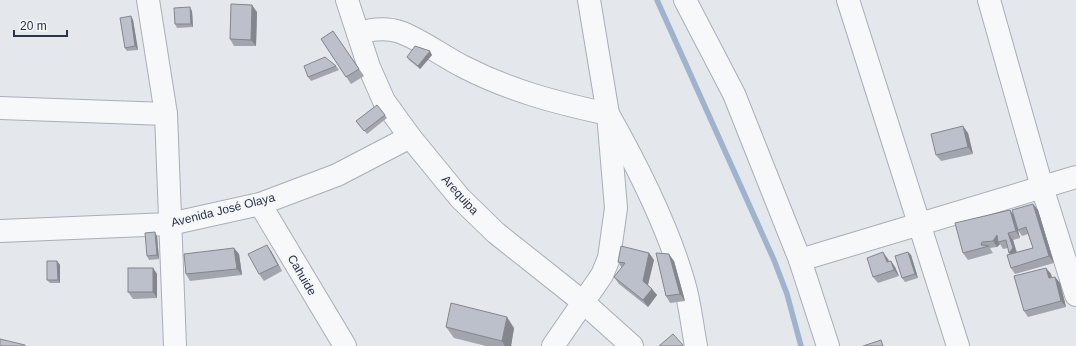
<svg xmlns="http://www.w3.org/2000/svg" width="1076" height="346" viewBox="0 0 1076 346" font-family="Helvetica,sans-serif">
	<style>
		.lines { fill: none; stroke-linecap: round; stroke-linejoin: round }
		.stream { stroke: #9fb4cc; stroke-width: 5.5 }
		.minor-casing { stroke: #a9aeb7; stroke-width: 24 }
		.minor { stroke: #f7f8fa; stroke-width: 22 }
		.wall { fill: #a1a5ae; fill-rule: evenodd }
		.shaded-wall { fill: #83868d }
		.building { fill: #bbc0ca; stroke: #83868d }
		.labels { text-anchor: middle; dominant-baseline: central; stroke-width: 3.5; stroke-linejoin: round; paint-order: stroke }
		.street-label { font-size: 12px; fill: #2b3445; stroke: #f4f6f9 }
	</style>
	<rect width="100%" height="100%" fill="#e4e7ec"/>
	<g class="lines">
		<path class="stream" d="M657 0 774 260 787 294 801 346"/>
		<g class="minor-casing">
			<g id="minor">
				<path d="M148 0 166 114 175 346"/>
				<path d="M347 0 369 67 384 101 410 137 460 198 496 233 583 302 632 346"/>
				<path d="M685 0 734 94 800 260 828 346"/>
				<path d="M848 0 958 346"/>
				<path d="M989 0 1042 187 1076 295"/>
				<path d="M358 33C372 29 386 27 400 32 420 39 444 57 464 67 511 91 557 103 608 114 638 167 667 224 684 283 690 303 692 325 696 346"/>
				<path d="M0 108 166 114"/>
				<path d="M260 204 345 346"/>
				<path d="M0 231 170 224 260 204 337 175 410 137"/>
				<path d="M800 260 1076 177"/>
				<path d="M553 346 602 275 609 258 616 208 608 114 589 0"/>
			</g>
		</g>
		<use href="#minor" class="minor"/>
	</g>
	<g class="wall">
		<path d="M192 11 193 27 177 28 175 24Z"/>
		<path d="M257 12 256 46H234L230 39Z"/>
		<path d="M131 16 133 20 138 50 127 51 125 48Z"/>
		<path d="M333 31 364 76 351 84 321 39Z"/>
		<path d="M432 55 420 69 409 60 407 57Z"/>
		<path d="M336 66 339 70 311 81 308 77Z"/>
		<path d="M385 115 387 118 367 134 356 121Z"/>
		<path d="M968 133 973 154 941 161 936 155Z"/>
		<path d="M1033 204 1038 210 1054 263 1015 274 1011 268 1010 254 1009 253 1008 248 1003 249 1000 244 997 247 990 248 993 253 968 260 963 253 1010 210 1013 214ZM1018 230 1022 236 1028 234 1033 248 1017 252 1013 240 1020 238Z"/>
		<path d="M157 236 159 259 149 260 147 256Z"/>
		<path d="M271 251 282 271 264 281 259 274Z"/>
		<path d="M908 252 911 255 918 278 905 282 902 278Z"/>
		<path d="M649 253 654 260 648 285 657 295 648 307 619 284 614 277 622 268 618 262Z"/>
		<path d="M239 254 242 275 190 281 186 274Z"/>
		<path d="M888 259 889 261H891L895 267 899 276 878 283 873 277Z"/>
		<path d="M57 261 60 265V283H50L47 280Z"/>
		<path d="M674 261 685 301 670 303 666 296Z"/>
		<path d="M153 268 157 274V298L133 299 128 292Z"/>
		<path d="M1046 268 1051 274 1052 277H1055L1060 283 1066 307 1028 317 1024 311Z"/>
		<path d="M446 327 514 328 511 346H486L454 338Z"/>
	</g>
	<g class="shaded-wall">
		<path d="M252 5 257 12 256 46 251 40Z"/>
		<path d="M190 7 192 11 193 27 191 24Z"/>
		<path d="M131 16 133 20 138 50 135 46Z"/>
		<path d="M430 51 432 55 420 69 418 66Z"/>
		<path d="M963 126 968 133 973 154 968 147Z"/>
		<path d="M1033 204 1038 210 1054 263 1049 256Z"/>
		<path d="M1010 210 1014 216 1020 238 1016 231Z"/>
		<path d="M155 232 157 236 159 259 157 255Z"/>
		<path d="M1008 233 1013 240 1017 255 1014 259 1009 253Z"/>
		<path d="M997 235 998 242 1000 244 997 247 993 241Z"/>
		<path d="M267 245 271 251 282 271 278 265Z"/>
		<path d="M234 248 239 254 242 275 237 269Z"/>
		<path d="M883 252 888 259 891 269 887 262Z"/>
		<path d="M908 252 911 255 918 278 915 274Z"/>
		<path d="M649 253 654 260 647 288 643 281Z"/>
		<path d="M669 254 674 261 685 301 680 294Z"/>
		<path d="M57 261 60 265V283L58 280Z"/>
		<path d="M891 261 895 267 899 276 894 270Z"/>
		<path d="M153 268 157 274V298L153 292Z"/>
		<path d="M1046 268 1051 274 1053 285 1049 278Z"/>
		<path d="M1055 277 1060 283 1066 307 1061 301Z"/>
		<path d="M652 289 657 295 648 307 643 300Z"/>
		<path d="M507 317 514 328 511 346H505L502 341Z"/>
	</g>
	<g class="building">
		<path d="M231 4 252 5 251 40 230 39Z"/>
		<path d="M190 7 191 24H175L174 8Z"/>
		<path d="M131 16 135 46 125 48 120 18Z"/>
		<path d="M333 31 359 69 346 77 321 39Z"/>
		<path d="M415 46 430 51 418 66 407 57Z"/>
		<path d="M325 57 336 66 308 77 304 66Z"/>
		<path d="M377 105 385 115 364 131 356 121Z"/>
		<path d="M963 126 968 147 936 155 931 134Z"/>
		<path d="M1033 204 1049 256 1011 268 1007 255 1033 248 1026 227 1018 230 1012 210Z"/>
		<path d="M1010 210 1016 231 1008 233 1013 248 1009 253 1006 240 998 242 997 235 993 241 982 242 981 245 989 246 963 253 955 223Z"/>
		<path d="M155 232 157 255 147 256 145 233Z"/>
		<path d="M267 245 278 265 259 274 248 254Z"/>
		<path d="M621 246 649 253 643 281 652 289 643 300 614 277 625 263 618 262Z"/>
		<path d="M234 248 237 269 186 274 184 254Z"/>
		<path d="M883 252 887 262 891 261 894 270 873 277 867 258Z"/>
		<path d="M908 252 915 274 902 278 895 256Z"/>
		<path d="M656 253 669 254 680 294 666 296Z"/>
		<path d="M47 261H57L58 280H47Z"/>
		<rect x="128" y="268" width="25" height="24"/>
		<path d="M1046 268 1049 278 1055 277 1061 301 1024 311 1014 276Z"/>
		<path d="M451 303 507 317 502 341 446 327Z"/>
		<path d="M673 334 683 345 681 346H659Z"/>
		<path d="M0 339 25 345V346H0Z"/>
		<path d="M881 340 883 346H863Z"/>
	</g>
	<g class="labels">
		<g class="street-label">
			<text transform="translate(460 195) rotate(48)">Arequipa</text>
			<text transform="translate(223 210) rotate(-14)">Avenida José Olaya</text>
			<text transform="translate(302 275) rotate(60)">Cahuide</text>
		</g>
	</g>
	<path d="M14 30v6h53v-6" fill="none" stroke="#2b3445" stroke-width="2"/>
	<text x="20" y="30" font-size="12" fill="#2b3445" stroke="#f4f6f9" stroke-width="3" paint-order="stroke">20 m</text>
</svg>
